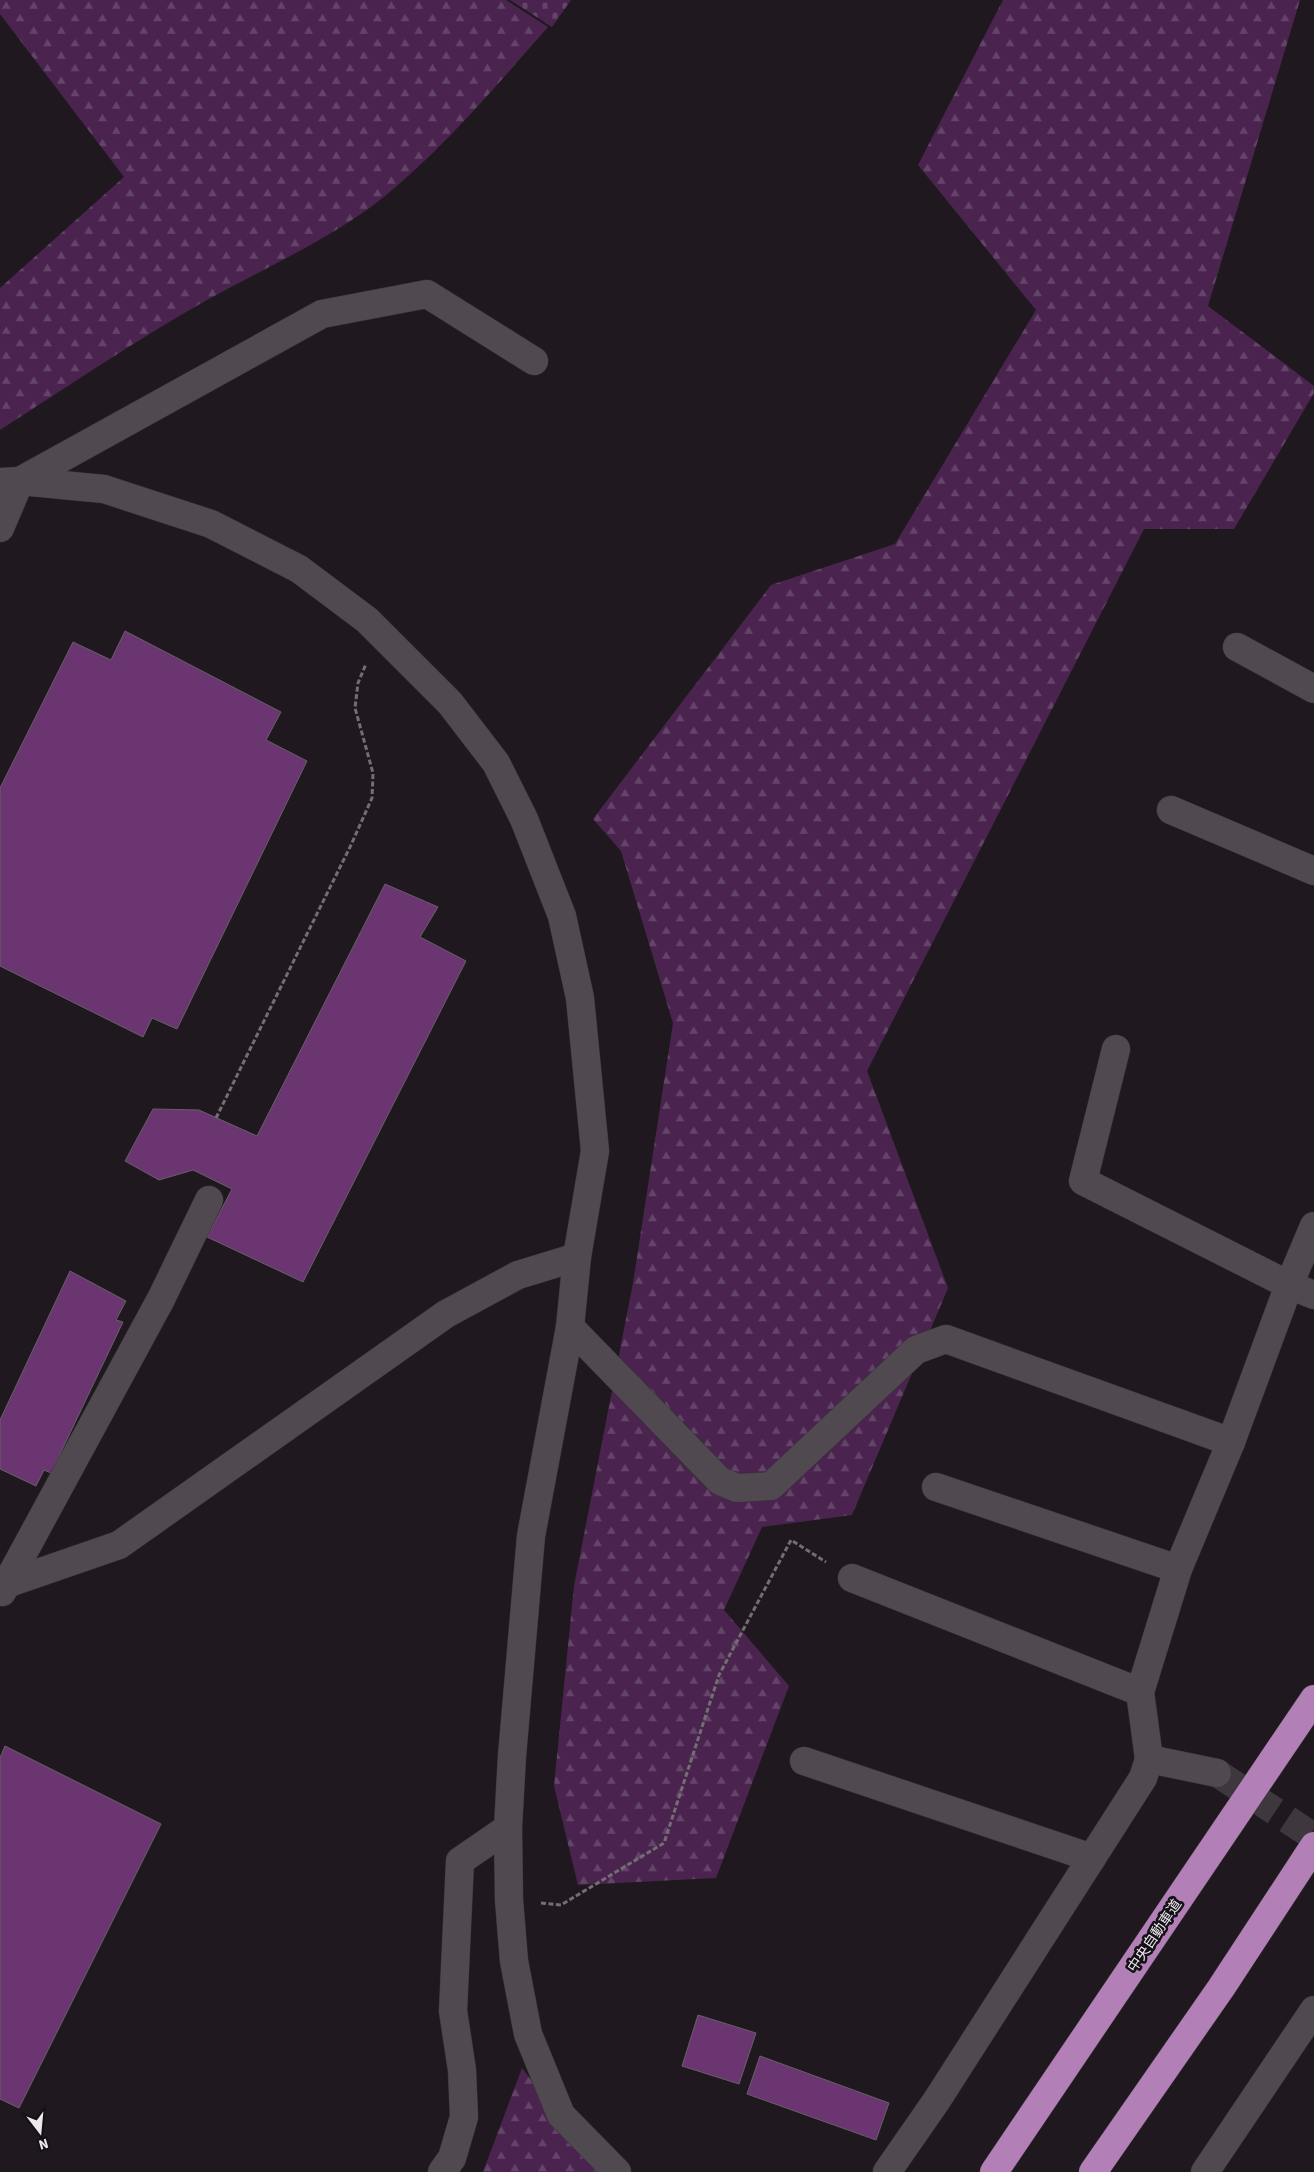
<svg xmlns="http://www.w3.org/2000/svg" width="1314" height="2172" viewBox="0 0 1314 2172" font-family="'Source Sans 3','Noto Sans JP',sans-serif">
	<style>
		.forest { fill: url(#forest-firs) }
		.cemetery { fill: url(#cemetery-stones) }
		.building { fill: #6b3571; stroke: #666067 }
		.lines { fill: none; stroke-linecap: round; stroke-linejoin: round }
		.minor-tunnel { stroke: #3e383e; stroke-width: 28; stroke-dasharray: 28 14; stroke-linecap: butt }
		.minor-casing { stroke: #363337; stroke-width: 29 }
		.highway-casing { stroke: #363337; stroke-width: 29 }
		.path { stroke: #736e73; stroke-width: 3; stroke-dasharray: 5 2.5; stroke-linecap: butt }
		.minor { stroke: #504a50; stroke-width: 28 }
		.highway { stroke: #b280b7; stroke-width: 28 }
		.labels { text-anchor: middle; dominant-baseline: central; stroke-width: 5; stroke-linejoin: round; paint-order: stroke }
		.street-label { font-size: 14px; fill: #edeaee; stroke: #151016 }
	</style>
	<defs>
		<pattern id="forest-firs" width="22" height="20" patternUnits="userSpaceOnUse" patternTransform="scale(1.25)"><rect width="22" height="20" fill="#4a244f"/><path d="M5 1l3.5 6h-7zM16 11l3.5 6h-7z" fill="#644469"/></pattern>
		<pattern id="cemetery-stones" width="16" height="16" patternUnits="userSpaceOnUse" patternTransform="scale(1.25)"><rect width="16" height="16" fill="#4a244f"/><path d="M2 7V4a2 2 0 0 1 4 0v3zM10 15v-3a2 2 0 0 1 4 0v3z" fill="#644469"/></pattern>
	</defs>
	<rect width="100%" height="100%" fill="#1f191f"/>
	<g class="forest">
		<path d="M0 0H506L548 27C496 86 446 146 385 196 330 240 266 267 205 301 135 341 68 386 0 430V288L124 177 0 14Z"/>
		<path d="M1003 0H1300L1208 306 1314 386V393L1234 529H1144L867 1071 948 1288 852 1515 762 1527 724 1610 789 1686 716 1878 578 1885 554 1786 574 1586 633 1283 673 1023 621 851 593 819 771 585 895 544 1036 310 918 165Z"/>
		<path d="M522 2068 601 2172H483Z"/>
	</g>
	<path class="cemetery" d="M510 0H571L552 27Z"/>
	<g class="building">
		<path d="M125 631 281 712 266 740 307 761 177 1029 152 1018 143 1037 0 966V788L73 642 111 660Z"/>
		<path d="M385 884 438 907 420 937 466 961 303 1282 207 1237 232 1189 193 1170 159 1180 125 1161 153 1109 199 1110 257 1136Z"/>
		<path d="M70 1271 126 1301 116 1320 123 1322 51 1473 44 1470 36 1486 0 1469V1420Z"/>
		<path d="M5 1746 161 1824 19 2108 0 2099V1758Z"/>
		<path d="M698 2015 756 2033 739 2084 682 2066Z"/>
		<path d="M760 2056 889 2103 876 2140 747 2094Z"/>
	</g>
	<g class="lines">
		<path class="minor-tunnel" d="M1217 1773 1314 1837"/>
		<g class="minor-casing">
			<g id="minor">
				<path d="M0 482 20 481 104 489 211 524 299 569 367 620 450 703 496 763 524 819 562 916 580 998 595 1151 577 1257 570 1327 531 1536 512 1756 508 1828 509 1900 514 1961 528 2034 561 2115 617 2172"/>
				<path d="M0 528 20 481 322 314 427 294 534 361"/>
				<path d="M1237 647 1314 689"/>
				<path d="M1171 810 1314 871"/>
				<path d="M1116 1049 1083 1181 1289 1285 1314 1295"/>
				<path d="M570 1327 720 1481 737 1488 771 1486 916 1350 946 1339 1231 1442"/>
				<path d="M936 1487 1178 1569"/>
				<path d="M852 1578 1140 1692"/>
				<path d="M6 1584 119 1545 446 1314 518 1275 577 1257"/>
				<path d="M2 1592 161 1299 209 1200"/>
				<path d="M1149 1759 1217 1773"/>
				<path d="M804 1761 1092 1858"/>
				<path d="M442 2172 452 2158 464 2117 462 2070 453 2011 460 1861 508 1828"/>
				<path d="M887 2172 937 2100 1143 1778 1149 1759 1140 1692 1178 1569 1231 1442 1289 1285 1314 1226"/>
				<path d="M1205 2172 1314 2010"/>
			</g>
		</g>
		<g class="highway-casing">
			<g id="highway">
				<path d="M994 2172 1314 1699"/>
				<path d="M1093 2172 1221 1988 1314 1846"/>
			</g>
		</g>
		<g class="path">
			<path d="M216 1118 351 845 372 798 373 773 355 708 358 683 366 664"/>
			<path d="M541 1903 561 1905 664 1843 719 1675 791 1540 826 1562"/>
		</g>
		<use href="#minor" class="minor"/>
		<use href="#highway" class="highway"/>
	</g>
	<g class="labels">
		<g class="street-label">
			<text transform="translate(1155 1936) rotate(-56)">中央自動車道</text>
		</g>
	</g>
	<g transform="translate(40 2132) rotate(164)" stroke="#151016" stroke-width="4" paint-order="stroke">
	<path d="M0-4L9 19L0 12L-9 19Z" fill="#edeaee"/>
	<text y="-8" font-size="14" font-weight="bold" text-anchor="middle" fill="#edeaee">N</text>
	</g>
</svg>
